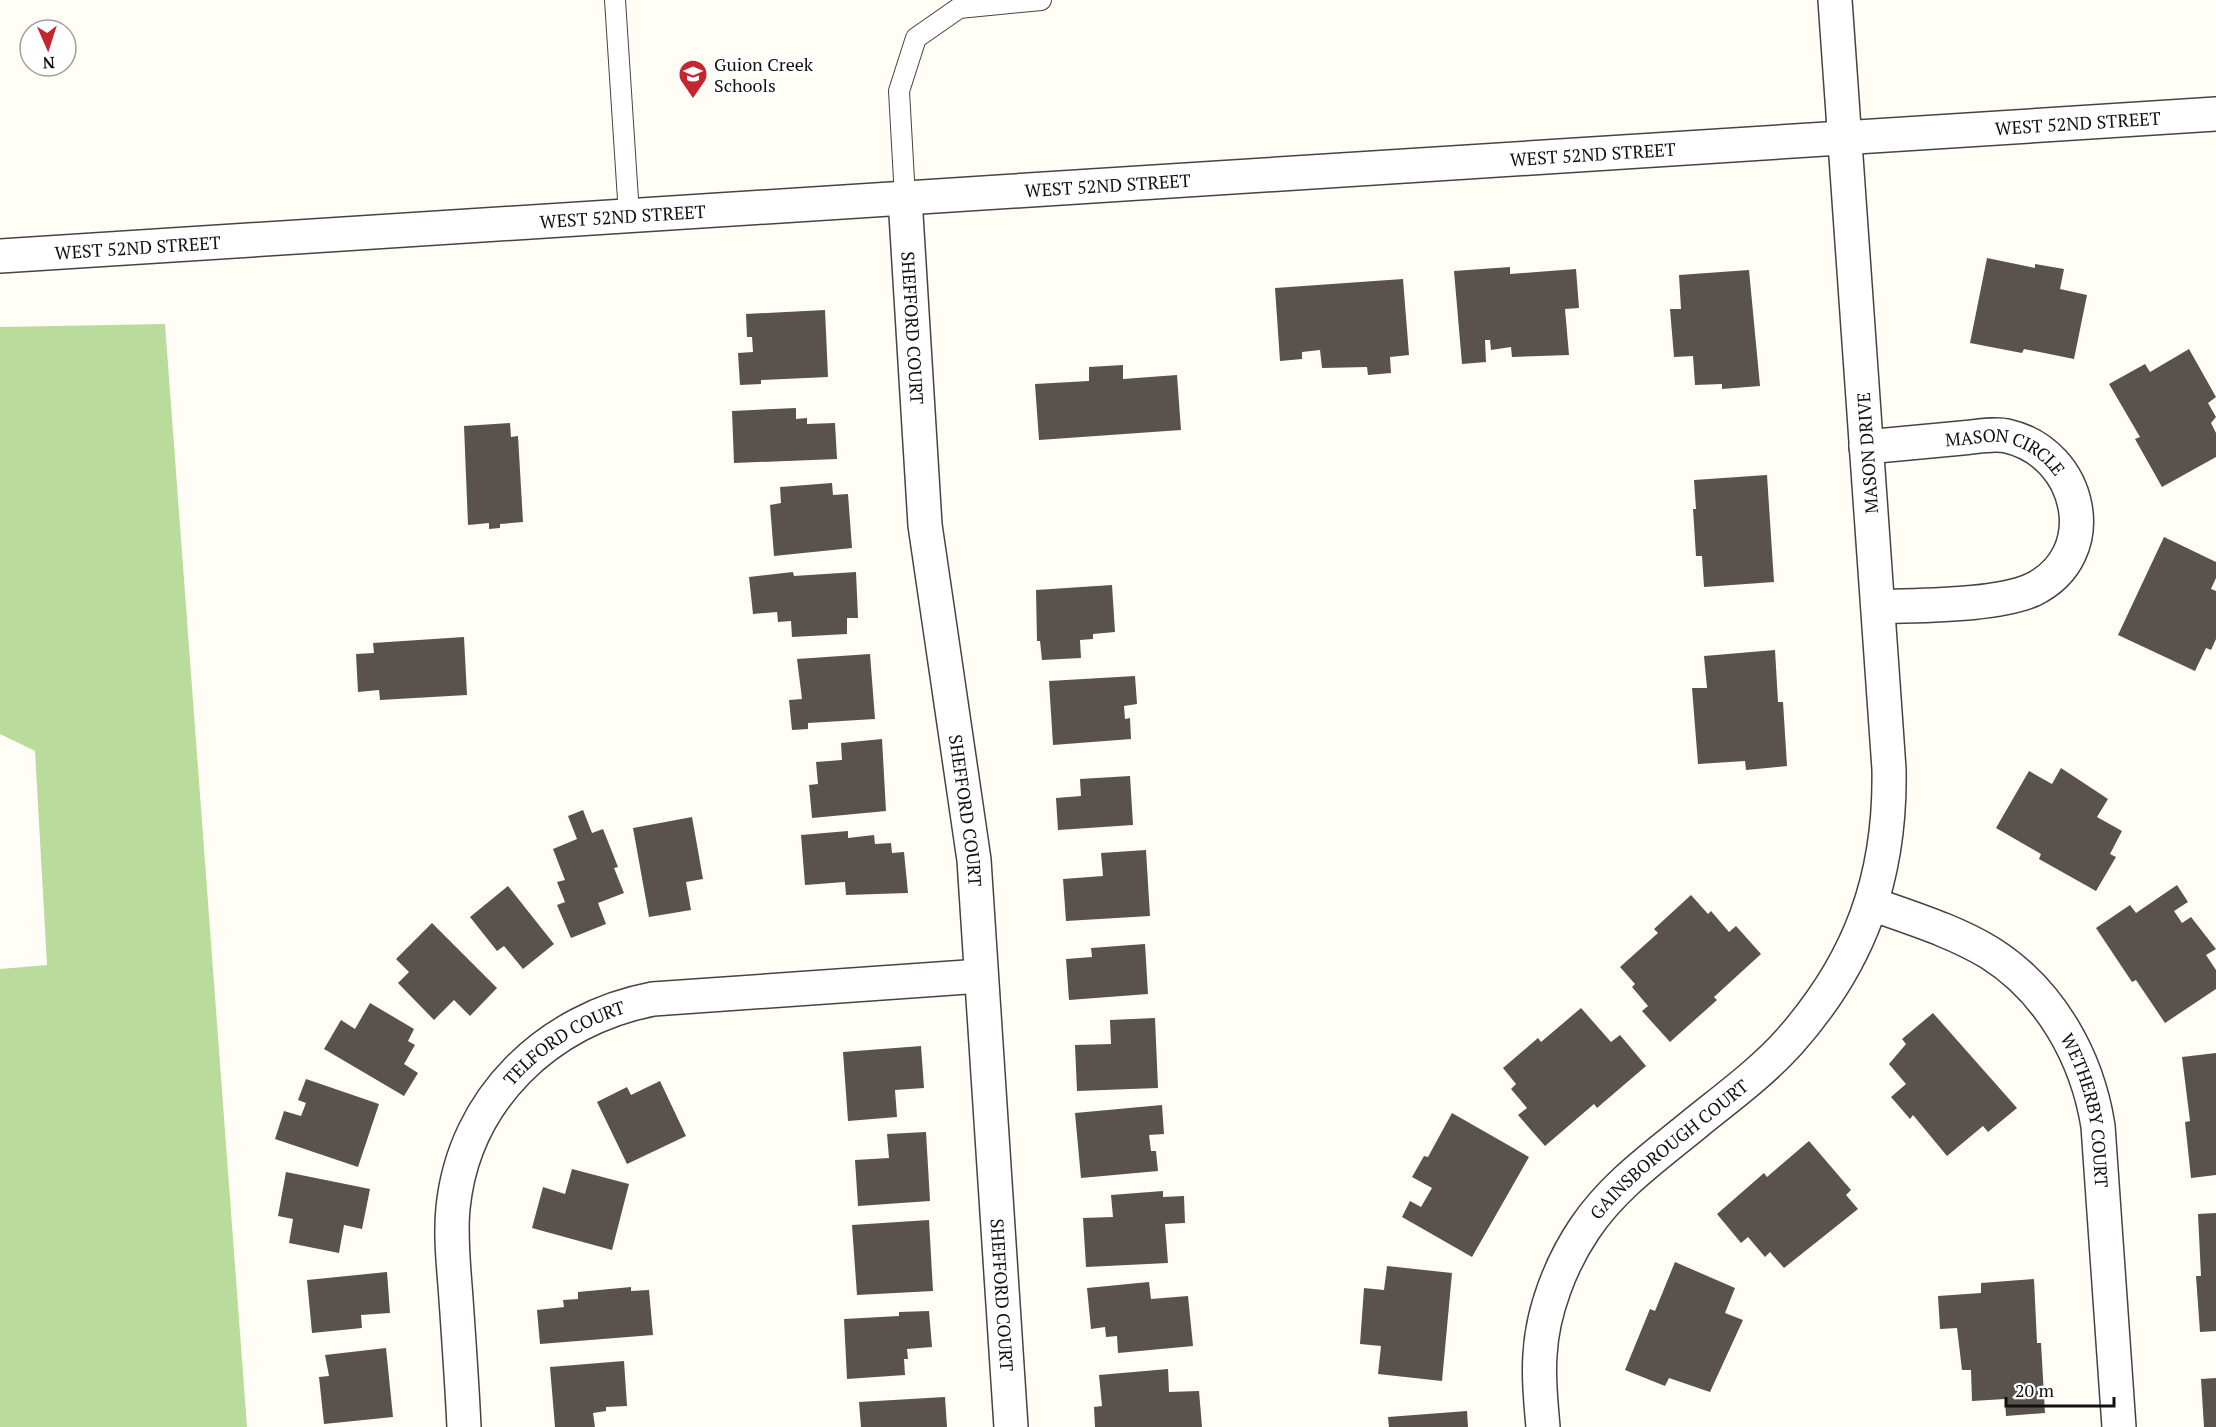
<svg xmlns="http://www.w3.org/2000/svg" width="2216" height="1427" viewBox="0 0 2216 1427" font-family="'PT Serif',serif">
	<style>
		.forest { fill: #b9dc9c }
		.building { fill: #5a524d }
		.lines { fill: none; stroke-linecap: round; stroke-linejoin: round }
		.service-casing { stroke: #444; stroke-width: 22 }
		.minor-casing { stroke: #444; stroke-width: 36 }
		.tertiary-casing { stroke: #444; stroke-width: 36 }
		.service { stroke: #fff; stroke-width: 20 }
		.minor { stroke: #fff; stroke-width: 33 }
		.tertiary { stroke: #fff; stroke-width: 33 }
		.labels { text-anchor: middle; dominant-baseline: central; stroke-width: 6; stroke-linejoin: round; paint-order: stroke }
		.poi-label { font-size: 18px; fill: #111; stroke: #fff; text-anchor: start }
		.street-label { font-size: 18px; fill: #111; stroke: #fff }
	</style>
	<rect width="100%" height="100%" fill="#fffdf5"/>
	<path class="forest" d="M165 324 247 1427H0V969L47 965 35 751 0 734V327Z"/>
	<g class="building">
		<path d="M1987 258 2035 268V264L2064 269 2060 289 2087 295 2074 359 2024 349 2022 353 1970 343Z"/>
		<path d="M1510 267V274L1576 269 1579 308 1565 309 1569 355 1512 357 1511 347 1491 350 1490 340H1485L1486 362 1462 364 1454 271Z"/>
		<path d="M1749 270 1760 386 1722 389V384L1695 385 1693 356 1674 357 1670 309H1681L1679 275Z"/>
		<path d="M1403 279 1409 355 1390 357 1391 373 1368 375 1367 367 1322 368 1320 350 1302 352V359L1280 361 1275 288Z"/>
		<path d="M825 310 828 377 761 380V384L740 385 738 353 753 352 752 337H747L746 314Z"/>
		<path d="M2189 349 2216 397 2208 403 2216 417 2211 423 2216 433V457L2162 487 2135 439 2140 437 2109 384 2145 364 2150 372Z"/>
		<path d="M1123 365V379L1177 375 1181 430 1039 440 1035 384 1089 381V367Z"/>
		<path d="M796 408V419L807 418V424L835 423 837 459 734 463 732 411Z"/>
		<path d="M510 423 511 437 518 436 523 522 500 524V528L489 529V523L468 525 464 426Z"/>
		<path d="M1767 475 1774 582 1704 587 1702 556H1696L1693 509H1696L1694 480Z"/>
		<path d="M832 483 833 495 848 494 852 548 774 556 770 505 781 503 780 487Z"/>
		<path d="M2164 537 2216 562V578L2211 589 2216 591V639L2211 650 2206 648 2195 671 2118 635Z"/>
		<path d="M793 572 794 576 856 572 858 618H847V634L792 637 791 621 778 622 777 612 753 614 749 577Z"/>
		<path d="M1112 585 1115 632 1093 634V639L1080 640 1081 658 1042 660 1040 641H1037L1036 590Z"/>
		<path d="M464 637 467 695 380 700 379 690 358 692 356 654 374 653 373 643Z"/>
		<path d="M1775 650 1778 702H1783L1787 766 1746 770 1745 761 1698 764 1692 688H1707L1704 656Z"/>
		<path d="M870 654 875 719 808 723V729L792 730 789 700 802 699 797 659Z"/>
		<path d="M1135 676 1137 704 1124 706 1125 719 1130 718 1131 739 1053 745 1049 681Z"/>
		<path d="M882 739 886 811 812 818 809 785 818 784 816 762 842 760 841 743Z"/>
		<path d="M2061 768 2108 799 2097 817 2122 831 2110 854 2116 857 2096 891 2039 859 2041 854 1996 828 2029 771 2052 784Z"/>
		<path d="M1130 776 1133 825 1058 830 1056 798 1081 796 1080 779Z"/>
		<path d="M583 810 592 833 603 829 618 867 614 868 624 893 598 903 606 924 571 938 557 905 565 902 557 882 565 880 553 849 577 839 568 816Z"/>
		<path d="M692 817 703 879 686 882 691 910 649 917 633 828Z"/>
		<path d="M848 831V838L874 835 875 844 891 843 892 853 904 852 908 893 846 895 845 882 805 885 801 835Z"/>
		<path d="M1146 850 1150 916 1066 921 1063 879 1103 876 1101 853Z"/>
		<path d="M2177 885 2188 902 2174 911 2182 923 2191 917 2216 949 2206 955 2216 970V989L2165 1023 2136 980 2132 982 2096 928 2130 905 2136 913Z"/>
		<path d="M508 886 554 944 523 969 504 946 497 951 470 917Z"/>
		<path d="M1691 895 1708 914 1711 911 1729 932 1736 926 1761 954 1714 997 1717 1000 1670 1042 1642 1011 1648 1006 1632 987 1635 984 1620 967 1658 933 1654 929Z"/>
		<path d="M432 923 497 988 470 1016 454 1000 434 1020 398 983 409 972 396 959Z"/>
		<path d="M1145 944 1148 994 1069 1000 1066 959 1092 957 1091 948Z"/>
		<path d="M370 1003 414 1029 408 1041 415 1045 404 1064 418 1073 404 1096 324 1049 341 1020 355 1029Z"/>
		<path d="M1581 1008 1611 1042 1620 1035 1646 1066 1597 1108 1594 1104 1545 1146 1518 1115 1527 1108 1511 1089 1516 1084 1503 1068 1538 1038 1541 1042Z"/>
		<path d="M1933 1013 2017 1108 1988 1132 1983 1126 1947 1156 1913 1115 1910 1119 1891 1097 1906 1084 1889 1064 1906 1044 1902 1039Z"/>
		<path d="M1155 1018 1158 1088 1077 1091 1075 1045 1111 1044 1110 1020Z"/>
		<path d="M921 1046 924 1088 895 1090 897 1117 848 1121 843 1052Z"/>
		<path d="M2216 1053V1175L2191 1178 2185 1122 2190 1121 2182 1057Z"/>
		<path d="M306 1079 379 1104 358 1167 275 1139 284 1111 301 1116 306 1103 298 1100Z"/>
		<path d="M660 1081 686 1136 627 1164 597 1102 627 1087 631 1095Z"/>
		<path d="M1162 1105 1164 1134 1149 1135 1151 1151H1156L1158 1171 1081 1178 1075 1113Z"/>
		<path d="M1452 1113 1529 1157 1472 1257 1402 1217 1410 1201 1421 1207 1432 1188 1412 1177 1424 1156 1428 1157Z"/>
		<path d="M926 1132 930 1201 858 1206 855 1160 889 1158 887 1134Z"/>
		<path d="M1809 1141 1851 1190 1846 1195 1858 1209 1784 1268 1770 1252 1765 1257 1748 1237 1741 1243 1717 1214 1764 1173 1767 1177Z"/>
		<path d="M572 1169 629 1184 612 1250 532 1228 543 1187 565 1194Z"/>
		<path d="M286 1172 370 1189 362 1229 344 1225 339 1253 289 1243 293 1219 278 1216Z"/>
		<path d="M1163 1191V1197L1184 1196 1185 1223 1165 1224 1168 1263 1086 1267 1083 1218 1113 1217 1111 1195Z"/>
		<path d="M2216 1213V1331L2200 1332 2196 1276H2201L2198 1214Z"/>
		<path d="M929 1220 933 1291 857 1295 852 1225Z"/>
		<path d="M1675 1262 1735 1288 1725 1313 1743 1320 1710 1392 1669 1378 1665 1386 1625 1370 1650 1309 1655 1311Z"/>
		<path d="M1387 1266 1452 1273 1442 1381 1378 1374 1381 1346 1360 1344 1364 1288 1384 1290Z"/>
		<path d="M387 1272 390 1313 361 1315 362 1328 312 1333 307 1280Z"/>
		<path d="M2034 1279 2037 1343H2041L2045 1413 2006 1416 2005 1399 1972 1401 1971 1370H1962L1957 1328 1940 1329 1938 1296 1981 1293V1283Z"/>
		<path d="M1149 1282 1151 1299 1188 1296 1193 1346 1118 1353 1117 1336 1106 1337 1105 1327 1091 1329 1087 1288Z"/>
		<path d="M631 1287V1291L649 1290 653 1335 540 1344 537 1310 564 1307 563 1300 578 1299V1292Z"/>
		<path d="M929 1311 932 1347 907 1349 908 1359H904L905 1375 847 1379 844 1319 899 1316V1312Z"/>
		<path d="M386 1348 393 1417 324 1424 319 1377 329 1376 325 1355Z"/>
		<path d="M624 1361 627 1406 606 1407V1411L593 1413 595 1427H555L550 1367Z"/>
		<path d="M1168 1369 1169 1392 1199 1391 1202 1427H1095L1094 1407 1102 1406 1099 1375Z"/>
		<path d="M2216 1378V1427H2204L2201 1379Z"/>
		<path d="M945 1397 947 1427H861L859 1402Z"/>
		<path d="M1467 1411 1468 1427H1389L1388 1417Z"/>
	</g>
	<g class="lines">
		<g class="service-casing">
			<g id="service">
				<path d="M615 0 629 215"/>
				<path d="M905 198 899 91 916 38 959 8 1041 0"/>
			</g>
		</g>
		<g class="minor-casing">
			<g id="minor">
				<path id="s1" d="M905 198 925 525 974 860 1011 1427"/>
				<path id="s2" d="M1866 447C1898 444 1930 441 1962 438 1976 437 1994 433 2007 436 2082 453 2105 555 2032 590 1996 606 1919 605 1878 607"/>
				<path id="s3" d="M1872 904C1911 918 1954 931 1990 953 2050 991 2087 1057 2098 1126L2119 1427"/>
				<path id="s4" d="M464 1427C462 1384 459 1342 456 1299 454 1269 450 1238 453 1208 464 1099 548 1019 653 999L981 976"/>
				<path id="s5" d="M1543 1427C1541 1403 1538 1379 1540 1355 1542 1312 1561 1263 1585 1228 1614 1185 1657 1155 1697 1122 1728 1097 1762 1072 1789 1042 1861 961 1891 876 1889 769L1835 0"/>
			</g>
		</g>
		<g class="tertiary-casing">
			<g id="tertiary">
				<path id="s6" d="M0 256 2216 114"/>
			</g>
		</g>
		<use href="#service" class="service"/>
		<use href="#minor" class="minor"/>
		<use href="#tertiary" class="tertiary"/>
	</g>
	<defs>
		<g id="school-pin" transform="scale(1.5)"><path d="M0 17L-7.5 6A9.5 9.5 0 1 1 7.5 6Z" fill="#c4262e" stroke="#fff"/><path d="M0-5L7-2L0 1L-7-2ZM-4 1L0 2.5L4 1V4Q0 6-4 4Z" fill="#fff"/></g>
	</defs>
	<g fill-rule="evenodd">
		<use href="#school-pin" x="693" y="74"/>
	</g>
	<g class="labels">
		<g class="poi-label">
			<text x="714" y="64">Guion Creek<tspan x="714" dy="21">Schools</tspan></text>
		</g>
		<g class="street-label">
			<text stroke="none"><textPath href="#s6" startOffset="2082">WEST 52ND STREET</textPath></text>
			<text stroke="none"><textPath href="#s6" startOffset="1596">WEST 52ND STREET</textPath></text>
			<text stroke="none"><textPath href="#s6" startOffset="1110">WEST 52ND STREET</textPath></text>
			<text stroke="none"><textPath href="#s6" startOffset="624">WEST 52ND STREET</textPath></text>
			<text stroke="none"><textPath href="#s6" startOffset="138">WEST 52ND STREET</textPath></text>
			<text stroke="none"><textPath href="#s1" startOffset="130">SHEFFORD COURT</textPath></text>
			<text transform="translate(1867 453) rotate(-94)">MASON DRIVE</text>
			<text stroke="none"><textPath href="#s2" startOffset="144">MASON CIRCLE</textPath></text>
			<text stroke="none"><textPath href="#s1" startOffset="616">SHEFFORD COURT</textPath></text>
			<text stroke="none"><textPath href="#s4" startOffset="429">TELFORD COURT</textPath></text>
			<text stroke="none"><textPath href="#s3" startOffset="320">WETHERBY COURT</textPath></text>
			<text stroke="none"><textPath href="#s5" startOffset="324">GAINSBOROUGH COURT</textPath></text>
			<text stroke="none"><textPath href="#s1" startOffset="1102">SHEFFORD COURT</textPath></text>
		</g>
	</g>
	<g transform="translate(48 48) rotate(177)"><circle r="28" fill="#ffffff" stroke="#a0a0a0" stroke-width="1.5"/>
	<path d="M0-4.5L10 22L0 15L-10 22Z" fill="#c4262e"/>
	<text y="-9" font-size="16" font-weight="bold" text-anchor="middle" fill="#111111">N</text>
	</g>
	<path d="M2006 1397v9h108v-9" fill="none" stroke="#111111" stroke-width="3"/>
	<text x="2015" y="1397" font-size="18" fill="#111111" stroke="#ffffff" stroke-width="4.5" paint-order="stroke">20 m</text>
</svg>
